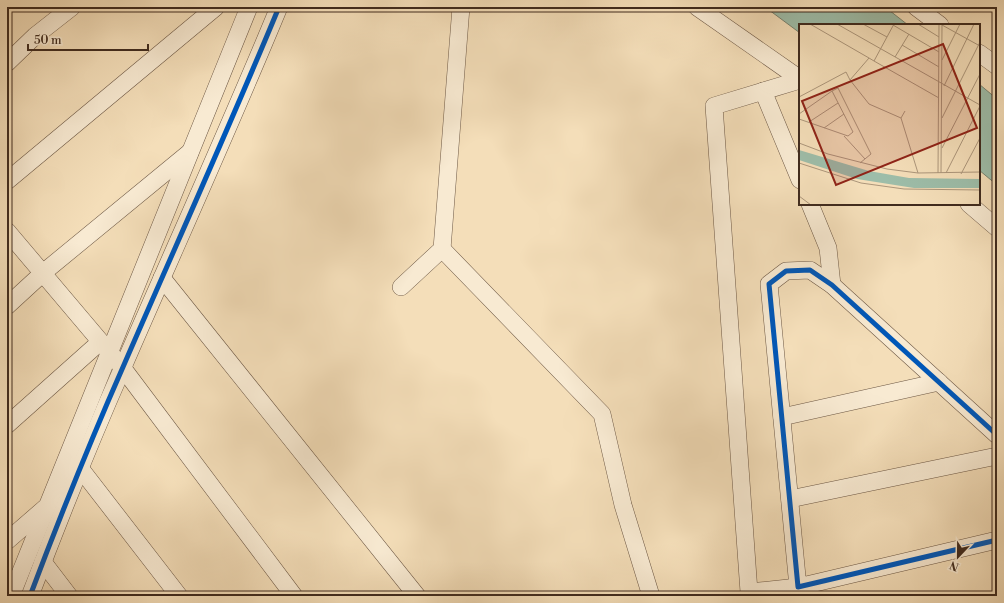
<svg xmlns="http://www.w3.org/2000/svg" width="1004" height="603" viewBox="0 0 1004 603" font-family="'Libre Bodoni',serif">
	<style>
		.water { fill: #9dbda9; stroke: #788371 }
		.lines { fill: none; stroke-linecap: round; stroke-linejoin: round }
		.minor-casing { stroke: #6d5845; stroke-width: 18 }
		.minor { stroke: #f8ead2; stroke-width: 17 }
		.cycleway-casing { stroke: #f8ead2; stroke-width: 8 }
		.cycleway { stroke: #0057b8; stroke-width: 5 }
		.inset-road { fill: none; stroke: #ac967b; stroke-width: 1 }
		.view { fill: #8f2418; fill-opacity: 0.15; stroke: #8f2418; stroke-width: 2 }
		.inset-edge { fill: none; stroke: #402b1e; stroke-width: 2 }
	</style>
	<rect width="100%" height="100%" fill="#f4deb9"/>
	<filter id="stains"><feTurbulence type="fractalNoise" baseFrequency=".005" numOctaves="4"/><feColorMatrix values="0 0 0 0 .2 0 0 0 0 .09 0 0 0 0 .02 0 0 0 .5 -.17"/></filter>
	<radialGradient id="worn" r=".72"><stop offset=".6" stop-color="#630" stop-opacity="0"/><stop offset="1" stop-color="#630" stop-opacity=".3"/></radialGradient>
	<g class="water">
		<path d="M765 7H885L908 25H800V33Z"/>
		<path d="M979 84 997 99V185L979 170Z"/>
	</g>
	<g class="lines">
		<g class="minor-casing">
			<g id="minor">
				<path d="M697 7 800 79"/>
				<path d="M916 7 940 25"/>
				<path d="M979 53 997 66"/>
				<path d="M7 63 35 36 72 7"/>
				<path d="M763 91 800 180"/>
				<path d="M7 181 216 7"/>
				<path d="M810 204 828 248 832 285"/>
				<path d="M969 204 997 228"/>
				<path d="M7 231 122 367 294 596"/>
				<path d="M442 249 602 414 623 505 651 596"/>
				<path d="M162 278 417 596"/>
				<path d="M401 287 442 249 461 7"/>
				<path d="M7 306 44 272 190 152"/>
				<path d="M782 417 939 382"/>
				<path d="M7 425 100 342"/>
				<path d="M997 435 832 285 810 270 786 271 769 284 798 587 997 540"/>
				<path d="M80 468 179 596"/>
				<path d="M790 499 997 456"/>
				<path d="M7 541 45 508"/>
				<path d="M43 562 69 596"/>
				<path d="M798 587 749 592 714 106 800 80"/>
				<path d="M11 596 249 7"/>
				<path d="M30 596C59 519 90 442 123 367 175 247 229 128 279 7"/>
			</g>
		</g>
		<use href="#minor" class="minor"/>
		<g class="cycleway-casing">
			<g id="cycleway">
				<path d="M997 435 832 285 810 270 786 271 769 284 798 587 997 540"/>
				<path d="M30 596C59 519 90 442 123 367 175 247 229 128 279 7"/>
			</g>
		</g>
		<use href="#cycleway" class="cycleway"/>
	</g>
	<g transform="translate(799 24)">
		<rect width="181" height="181" fill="#f4deb9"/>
		<path d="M0 126 70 147 110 154 181 155V164H115L58 155 0 136Z" fill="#9dbda9"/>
		<path class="inset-road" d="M11 0 70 34M38 0 181 81M64 0 88 13M119 0 140 13M94 1 140 28M143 1 181 22M103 21 140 43M96 33 110 10M143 36 161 0M75 37 140 74M51 56 70 80 102 94M145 62 175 0M33 67 39 64 72 130 61 139M0 73 47 48 51 56 70 34 75 37 95 0M106 87 102 94 119 149M0 90 33 67 54 108 49 112 0 95M143 94 181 18M10 98 39 79M25 104 45 90M45 112 66 135M0 119 29 130 88 145 119 149 181 148M143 124 181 50M0 139 62 159 105 165 181 166M139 149 140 0M142 149 143 0M147 149 181 82M162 150 181 114M0 172 12 181"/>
		<path class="view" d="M144 20 178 104 37 161 3 77Z"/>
		<rect width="181" height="181" class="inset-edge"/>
	</g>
	<rect width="1004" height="603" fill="none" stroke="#f4deb9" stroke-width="24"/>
	<rect x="8" y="8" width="988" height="587" fill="none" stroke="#402b1e" stroke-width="2"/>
	<rect x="12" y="12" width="980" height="579" fill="none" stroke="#402b1e"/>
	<g transform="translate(958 557) rotate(202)" stroke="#f8ead2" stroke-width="3" paint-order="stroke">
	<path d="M0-3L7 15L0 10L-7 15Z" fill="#402b1e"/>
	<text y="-6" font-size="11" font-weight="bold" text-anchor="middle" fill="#402b1e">N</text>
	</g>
	<path d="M28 44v6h120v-6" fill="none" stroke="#402b1e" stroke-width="2"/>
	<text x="34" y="44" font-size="12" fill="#402b1e" stroke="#f8ead2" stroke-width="3" paint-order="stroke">50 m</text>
	<rect width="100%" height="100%" filter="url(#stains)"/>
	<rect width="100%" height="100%" fill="url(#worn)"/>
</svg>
